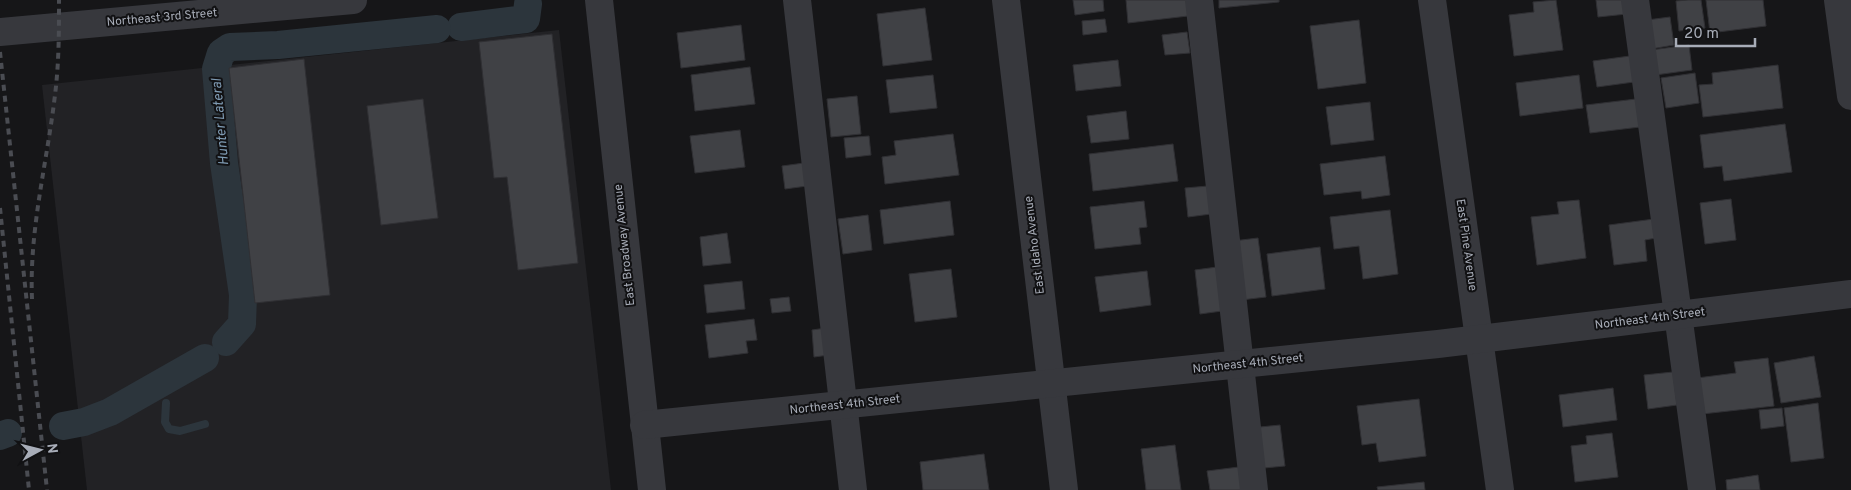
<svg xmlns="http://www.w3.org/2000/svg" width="1851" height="490" viewBox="0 0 1851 490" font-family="Overpass,sans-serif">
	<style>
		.built { fill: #222225 }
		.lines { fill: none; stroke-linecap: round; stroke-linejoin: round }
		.stream { stroke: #2c353c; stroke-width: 8 }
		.canal { stroke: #2c353c; stroke-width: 28 }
		.building { fill: #404145; stroke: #303034 }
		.minor { stroke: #37383d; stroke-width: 28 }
		.rail { stroke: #4a4c52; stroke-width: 4; stroke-dasharray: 6 5; stroke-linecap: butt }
		.labels { text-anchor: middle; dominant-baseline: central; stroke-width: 4; stroke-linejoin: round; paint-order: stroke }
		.street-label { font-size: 12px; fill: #a8adb8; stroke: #111113 }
		.water-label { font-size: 14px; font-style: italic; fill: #7f9bb3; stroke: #111113 }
	</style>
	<rect width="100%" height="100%" fill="#161618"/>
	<path class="built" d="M559 30 611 490H87L42 85Z"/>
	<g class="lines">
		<path class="stream" d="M166 403 165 422 169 429 180 431 205 424"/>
		<g class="canal">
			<path d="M461 27 526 19 528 4"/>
			<path d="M226 342 242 324 243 295 224 163 216 69 221 53 230 47 278 45 437 29"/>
			<path d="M63 426 84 422 110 412 205 358"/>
			<path d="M0 436 8 433"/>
		</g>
	</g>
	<g class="building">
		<path d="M1073 0H1103L1104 11 1075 15Z"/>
		<path d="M1126 0H1186L1188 16 1128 23Z"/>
		<path d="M1219 0H1279V2L1219 8Z"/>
		<path d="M1556 0 1563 50 1514 56 1509 15 1534 12 1533 2Z"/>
		<path d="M1596 0H1625L1627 14 1598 17Z"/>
		<path d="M1688 0H1701L1705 28 1679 31 1676 1Z"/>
		<path d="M1706 0H1763L1766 26 1710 33Z"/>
		<path d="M925 8 932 60 883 66 877 14Z"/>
		<path d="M1670 17 1674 45 1651 49 1647 20Z"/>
		<path d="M1105 19 1107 32 1083 35 1082 21Z"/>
		<path d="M1359 20 1366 83 1318 89 1310 26Z"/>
		<path d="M741 25 745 60 681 68 677 33Z"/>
		<path d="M1187 32 1190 53 1165 55 1162 35Z"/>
		<path d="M552 34 578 263 518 270 507 177 494 178 479 42Z"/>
		<path d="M1689 45 1692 70 1655 75 1651 50Z"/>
		<path d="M1630 56 1634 82 1597 87 1593 61Z"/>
		<path d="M304 59 330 295 255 303 229 68Z"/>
		<path d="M1118 60 1121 86 1076 91 1073 65Z"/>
		<path d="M1778 65 1783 108 1703 117 1699 85 1713 84 1712 73Z"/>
		<path d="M750 67 755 104 695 111 691 75Z"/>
		<path d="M1695 73 1699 103 1666 108 1661 78Z"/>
		<path d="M933 75 937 108 890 113 886 80Z"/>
		<path d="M1579 75 1583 108 1520 116 1516 83Z"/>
		<path d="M857 96 861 134 831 137 827 99Z"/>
		<path d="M423 99 438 218 381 225 367 106Z"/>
		<path d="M1636 99 1640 127 1590 133 1586 105Z"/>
		<path d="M1370 102 1374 140 1331 145 1326 107Z"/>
		<path d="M1126 111 1129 139 1091 143 1087 116Z"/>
		<path d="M1785 124 1792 172 1724 181 1722 166 1704 168 1700 135Z"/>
		<path d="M740 130 745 167 695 173 690 136Z"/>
		<path d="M953 134 959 175 885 184 882 157 896 155 894 141Z"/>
		<path d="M869 136 871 155 846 158 844 138Z"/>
		<path d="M1173 144 1178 181 1093 191 1089 154Z"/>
		<path d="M1385 156 1390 195 1362 199 1361 191 1324 195 1320 164Z"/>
		<path d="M804 163 807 186 785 189 782 166Z"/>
		<path d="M1208 186 1211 214 1188 217 1185 188Z"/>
		<path d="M1731 199 1736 240 1705 244 1700 203Z"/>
		<path d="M1579 200 1586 258 1537 265 1531 217 1559 214 1557 202Z"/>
		<path d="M950 201 954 235 884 244 880 210Z"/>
		<path d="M1144 201 1147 227 1139 228 1141 244 1095 249 1090 207Z"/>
		<path d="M1390 210 1398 274 1363 279 1359 246 1334 249 1330 217Z"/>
		<path d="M868 215 872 250 843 254 838 219Z"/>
		<path d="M1654 219 1656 238 1645 240 1647 261 1614 265 1609 225Z"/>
		<path d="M727 233 731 263 703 266 700 237Z"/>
		<path d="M1258 238 1266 297 1241 300 1233 241Z"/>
		<path d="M1320 247 1325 289 1272 296 1267 254Z"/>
		<path d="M1217 267 1222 311 1200 314 1195 270Z"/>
		<path d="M951 269 957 317 915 322 909 274Z"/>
		<path d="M1147 271 1151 305 1100 312 1095 277Z"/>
		<path d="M742 281 745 309 707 313 704 285Z"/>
		<path d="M789 297 791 311 772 313 770 299Z"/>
		<path d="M754 319 757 340 746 341 748 353 709 358 705 325Z"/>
		<path d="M826 328 829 355 814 357 812 330Z"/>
		<path d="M1814 356 1821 397 1781 403 1774 363Z"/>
		<path d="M1768 358 1774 406 1702 414 1697 378 1736 373 1734 362Z"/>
		<path d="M1673 372 1677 405 1648 409 1644 375Z"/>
		<path d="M1613 388 1617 420 1563 427 1559 395Z"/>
		<path d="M1419 399 1426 456 1379 462 1376 443 1362 445 1357 406Z"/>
		<path d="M1818 403 1824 458 1791 462 1784 408Z"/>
		<path d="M1782 408 1784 426 1761 429 1759 410Z"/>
		<path d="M1280 425 1285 466 1264 468 1260 427Z"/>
		<path d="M1612 433 1618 477 1575 482 1571 446 1587 444 1586 436Z"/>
		<path d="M1175 445 1181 490H1146L1141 449Z"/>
		<path d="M984 454 989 490H923L920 462Z"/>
		<path d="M1239 467 1242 490H1210L1207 471Z"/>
		<path d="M1758 475 1760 490H1727L1726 480Z"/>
		<path d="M1424 482 1425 490H1378L1377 487Z"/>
	</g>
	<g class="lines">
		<g class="minor">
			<path d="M599 0 652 490"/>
			<path d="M797 0 853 490"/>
			<path d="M1006 0 1064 490"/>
			<path d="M1199 0 1254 490"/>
			<path d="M1432 0 1500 490"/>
			<path d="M1635 0 1702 490"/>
			<path d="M1838 0 1851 96"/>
			<path d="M0 32 353 0"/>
			<path d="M644 425 1438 344 1851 294"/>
		</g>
		<g class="rail">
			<path d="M0 52 47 490"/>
			<path d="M0 208 29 490"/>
			<path d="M32 299C29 230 47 163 55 95 59 63 59 32 59 0"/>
		</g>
	</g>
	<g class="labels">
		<g class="street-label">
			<text transform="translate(162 18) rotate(-5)">Northeast 3rd Street</text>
			<text transform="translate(625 245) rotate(-96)">East Broadway Avenue</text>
			<text transform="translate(1035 245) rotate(-97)">East Idaho Avenue</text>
			<text transform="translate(1466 245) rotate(82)">East Pine Avenue</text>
			<text transform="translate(1650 319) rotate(-7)">Northeast 4th Street</text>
			<text transform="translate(1248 364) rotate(-6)">Northeast 4th Street</text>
			<text transform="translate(845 405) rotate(-6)">Northeast 4th Street</text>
		</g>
		<g class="water-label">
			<text transform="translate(221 122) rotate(-95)">Hunter Lateral</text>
		</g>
	</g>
	<g transform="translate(40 450) rotate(83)" stroke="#111113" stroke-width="4" paint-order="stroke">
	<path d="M0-4L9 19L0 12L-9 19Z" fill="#a8adb8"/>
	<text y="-8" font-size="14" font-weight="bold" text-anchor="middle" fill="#a8adb8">N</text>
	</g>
	<path d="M1676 38v8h79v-8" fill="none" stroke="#a8adb8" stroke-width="2.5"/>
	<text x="1684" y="38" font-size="15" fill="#a8adb8" stroke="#111113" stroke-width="4" paint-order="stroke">20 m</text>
</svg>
